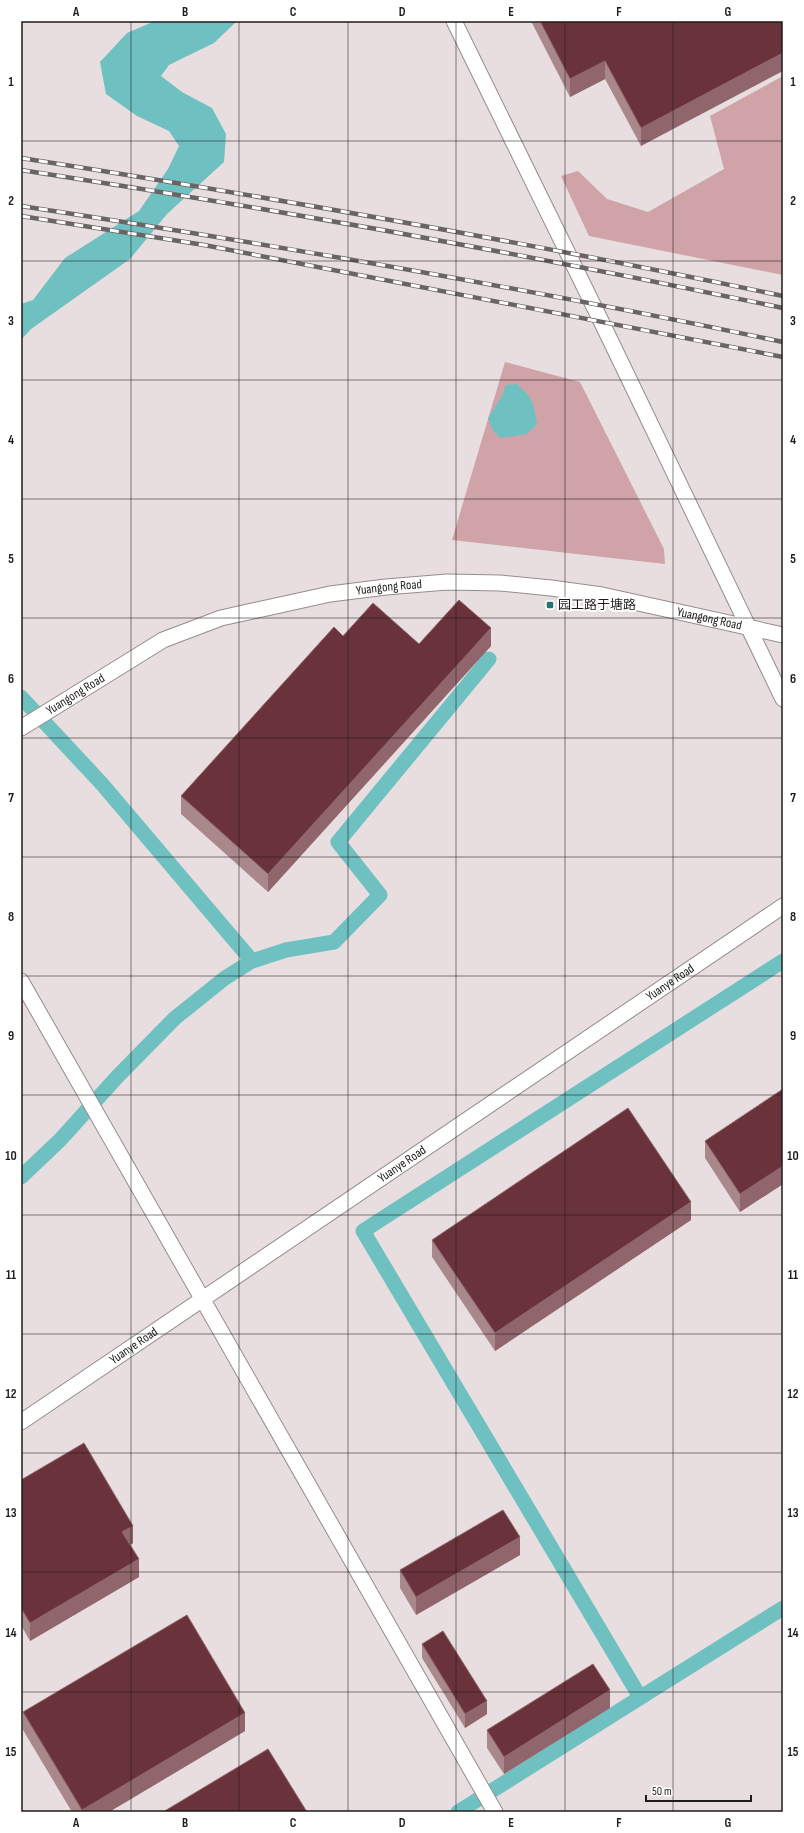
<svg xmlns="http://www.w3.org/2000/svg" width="804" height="1833" viewBox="0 0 804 1833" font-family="'Sofia Sans Condensed','Noto Sans SC',sans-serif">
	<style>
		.green { fill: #cfa3a7 }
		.water { fill: #6fc0c1 }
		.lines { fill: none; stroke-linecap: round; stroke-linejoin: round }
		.canal { stroke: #6fc0c1; stroke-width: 15 }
		.minor-casing { stroke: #958c8c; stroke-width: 17 }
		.minor { stroke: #fff; stroke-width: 15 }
		.rail-casing { stroke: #6a6464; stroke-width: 4.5 }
		.rail { stroke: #fff; stroke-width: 3; stroke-dasharray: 9; stroke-linecap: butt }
		.wall { fill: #a9888c }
		.shaded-wall { fill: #90666c }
		.building { fill: #6a323a; stroke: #90666c }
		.grid { fill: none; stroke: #1f1b1b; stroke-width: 1; stroke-opacity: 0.55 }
		.poi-dot { fill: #287274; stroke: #fff; stroke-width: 1.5 }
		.labels { text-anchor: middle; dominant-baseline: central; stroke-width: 4; stroke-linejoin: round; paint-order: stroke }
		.street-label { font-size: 13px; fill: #1f1b1b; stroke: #fff }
		.poi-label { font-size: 13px; fill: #1f1b1b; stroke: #fff; text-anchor: start }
		.neatline { fill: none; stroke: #1f1b1b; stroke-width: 1.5 }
		.grid-label { font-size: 13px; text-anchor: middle; font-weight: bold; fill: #1f1b1b }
	</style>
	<rect width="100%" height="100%" fill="#e8dedf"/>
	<g class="green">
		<path d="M783 76V275L589 236 561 176 578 171 607 199 648 212 724 169 710 116Z"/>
		<path d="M505 362 580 382 664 549 665 564 452 540Z"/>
	</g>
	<g class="water">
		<path d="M155 21H237L214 43 169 65 161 76 182 92 212 108 226 134 224 162 167 214 130 259 31 329 21 340V304L33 300 65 258 139 211 168 169 179 146 169 131 137 116 106 94 100 62 127 33Z"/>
		<path d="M517 384C533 398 534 404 537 424L527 434 501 438 493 431 488 418 502 396 506 385Z"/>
	</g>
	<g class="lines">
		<g class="canal">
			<path d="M21 697 102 784 252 961"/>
			<path d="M21 1177 60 1140 117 1077 175 1018 225 978 252 961 286 950 334 942 380 895 338 842 489 659"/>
			<path d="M640 1697 363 1231 783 961"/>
			<path d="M458 1812 783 1608"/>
		</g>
		<g class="minor-casing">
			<g id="minor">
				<path d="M454 21 602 323 783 699"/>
				<path id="s1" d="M21 728 163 640 221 618 330 594 386 587 447 582 500 583 551 588 602 595 783 635"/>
				<path d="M21 981 495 1812"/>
				<path id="s2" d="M21 1422 783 906"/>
			</g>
		</g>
		<use href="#minor" class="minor"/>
		<g class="rail-casing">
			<g id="rail">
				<path d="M21 158C276 198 530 243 783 296"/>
				<path d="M21 170C276 209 530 255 783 308"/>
				<path d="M21 206C276 245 531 289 783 342"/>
				<path d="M21 216 204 245 783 357"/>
			</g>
		</g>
		<use href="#rail" class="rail"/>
	</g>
	<g class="wall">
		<path d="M531 21H783L641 146 605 79 570 97Z"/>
		<path d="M343 636 419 644 491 646 268 892 181 814V796Z"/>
		<path d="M783 1089V1184L740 1212 705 1158V1141Z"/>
		<path d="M691 1220 495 1351 432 1257V1240Z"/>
		<path d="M21 1480 133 1543 130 1545 139 1577 30 1641 21 1625Z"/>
		<path d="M520 1555 416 1615 400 1588V1570Z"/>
		<path d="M422 1644 487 1714 465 1728 422 1658Z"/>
		<path d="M610 1708 504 1774 487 1748V1730Z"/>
		<path d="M23 1712 245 1731 109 1812H72L23 1730Z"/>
	</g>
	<g class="shaded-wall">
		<path d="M783 53V71L641 146V128Z"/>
		<path d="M605 61V79L570 97V79Z"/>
		<path d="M491 628V646L268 892V874Z"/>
		<path d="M783 1166V1184L740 1212V1194Z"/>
		<path d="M691 1202V1220L495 1351V1333Z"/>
		<path d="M133 1526V1543L122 1550V1532Z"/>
		<path d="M520 1537V1555L416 1615V1597Z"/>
		<path d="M139 1559V1577L30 1641V1623Z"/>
		<path d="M610 1690V1708L504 1774V1757Z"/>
		<path d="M487 1701V1714L465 1728V1714Z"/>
		<path d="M245 1713V1731L109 1812H82V1810Z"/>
	</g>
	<g class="building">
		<path d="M540 21H783V53L641 128 605 61 570 79Z"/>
		<path d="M459 600 491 628 268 874 181 796 334 627 343 636 373 603 419 644Z"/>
		<path d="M783 1089V1166L740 1194 705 1141Z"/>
		<path d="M628 1108 691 1202 495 1333 432 1240Z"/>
		<path d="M84 1443 133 1526 122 1532 139 1559 30 1623 21 1608V1480Z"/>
		<path d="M503 1510 520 1537 416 1597 400 1570Z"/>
		<path d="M187 1615 245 1713 82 1810 23 1712Z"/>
		<path d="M443 1631 487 1701 465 1714 422 1644Z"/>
		<path d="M593 1664 610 1690 504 1757 487 1730Z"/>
		<path d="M268 1749 307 1812H163Z"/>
	</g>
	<path class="grid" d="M131 21V1812M239 21V1812M348 21V1812M456 21V1812M565 21V1812M673 21V1812M21 141H783M21 261H783M21 380H783M21 499H783M21 618H783M21 738H783M21 857H783M21 976H783M21 1095H783M21 1215H783M21 1334H783M21 1453H783M21 1572H783M21 1692H783"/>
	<rect class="poi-dot" x="546" y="601" width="8" height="8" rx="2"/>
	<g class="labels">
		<g class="street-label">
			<text stroke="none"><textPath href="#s1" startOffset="400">Yuangong Road</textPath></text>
			<text stroke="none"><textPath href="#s1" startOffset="724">Yuangong Road</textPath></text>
			<text stroke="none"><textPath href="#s1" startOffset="64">Yuangong Road</textPath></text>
			<text stroke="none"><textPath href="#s2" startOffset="784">Yuanye Road</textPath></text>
			<text stroke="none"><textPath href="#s2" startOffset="460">Yuanye Road</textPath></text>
			<text stroke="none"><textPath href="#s2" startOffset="136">Yuanye Road</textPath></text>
		</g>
		<g class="poi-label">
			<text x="558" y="605">园工路于塘路</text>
		</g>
	</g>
	<rect width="804" height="1833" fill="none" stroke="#ffffff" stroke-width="44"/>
	<path d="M646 1795v6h105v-6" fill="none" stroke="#1f1b1b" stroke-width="2"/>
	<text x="652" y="1795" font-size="12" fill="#1f1b1b" stroke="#ffffff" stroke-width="3" paint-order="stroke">50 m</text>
	<rect x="22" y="22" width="760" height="1789" class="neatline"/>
	<g class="grid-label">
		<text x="76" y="16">A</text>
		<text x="185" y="16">B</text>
		<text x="293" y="16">C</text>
		<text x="402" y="16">D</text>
		<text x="511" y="16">E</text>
		<text x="619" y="16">F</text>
		<text x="728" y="16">G</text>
		<text x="11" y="86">1</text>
		<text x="793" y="86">1</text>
		<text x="11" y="205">2</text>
		<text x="793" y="205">2</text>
		<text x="11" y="325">3</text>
		<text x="793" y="325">3</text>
		<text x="11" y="444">4</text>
		<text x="793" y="444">4</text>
		<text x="11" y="563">5</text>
		<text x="793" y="563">5</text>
		<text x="11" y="683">6</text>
		<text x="793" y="683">6</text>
		<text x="11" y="802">7</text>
		<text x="793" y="802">7</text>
		<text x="11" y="921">8</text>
		<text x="793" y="921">8</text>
		<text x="11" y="1040">9</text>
		<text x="793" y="1040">9</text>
		<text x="11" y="1160">10</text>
		<text x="793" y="1160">10</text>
		<text x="11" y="1279">11</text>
		<text x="793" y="1279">11</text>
		<text x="11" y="1398">12</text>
		<text x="793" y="1398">12</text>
		<text x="11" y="1517">13</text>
		<text x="793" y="1517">13</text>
		<text x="11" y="1637">14</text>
		<text x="793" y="1637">14</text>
		<text x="11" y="1756">15</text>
		<text x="793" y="1756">15</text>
		<text x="76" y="1827">A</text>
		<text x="185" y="1827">B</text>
		<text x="293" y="1827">C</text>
		<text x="402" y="1827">D</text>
		<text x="511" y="1827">E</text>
		<text x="619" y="1827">F</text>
		<text x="728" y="1827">G</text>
	</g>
</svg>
